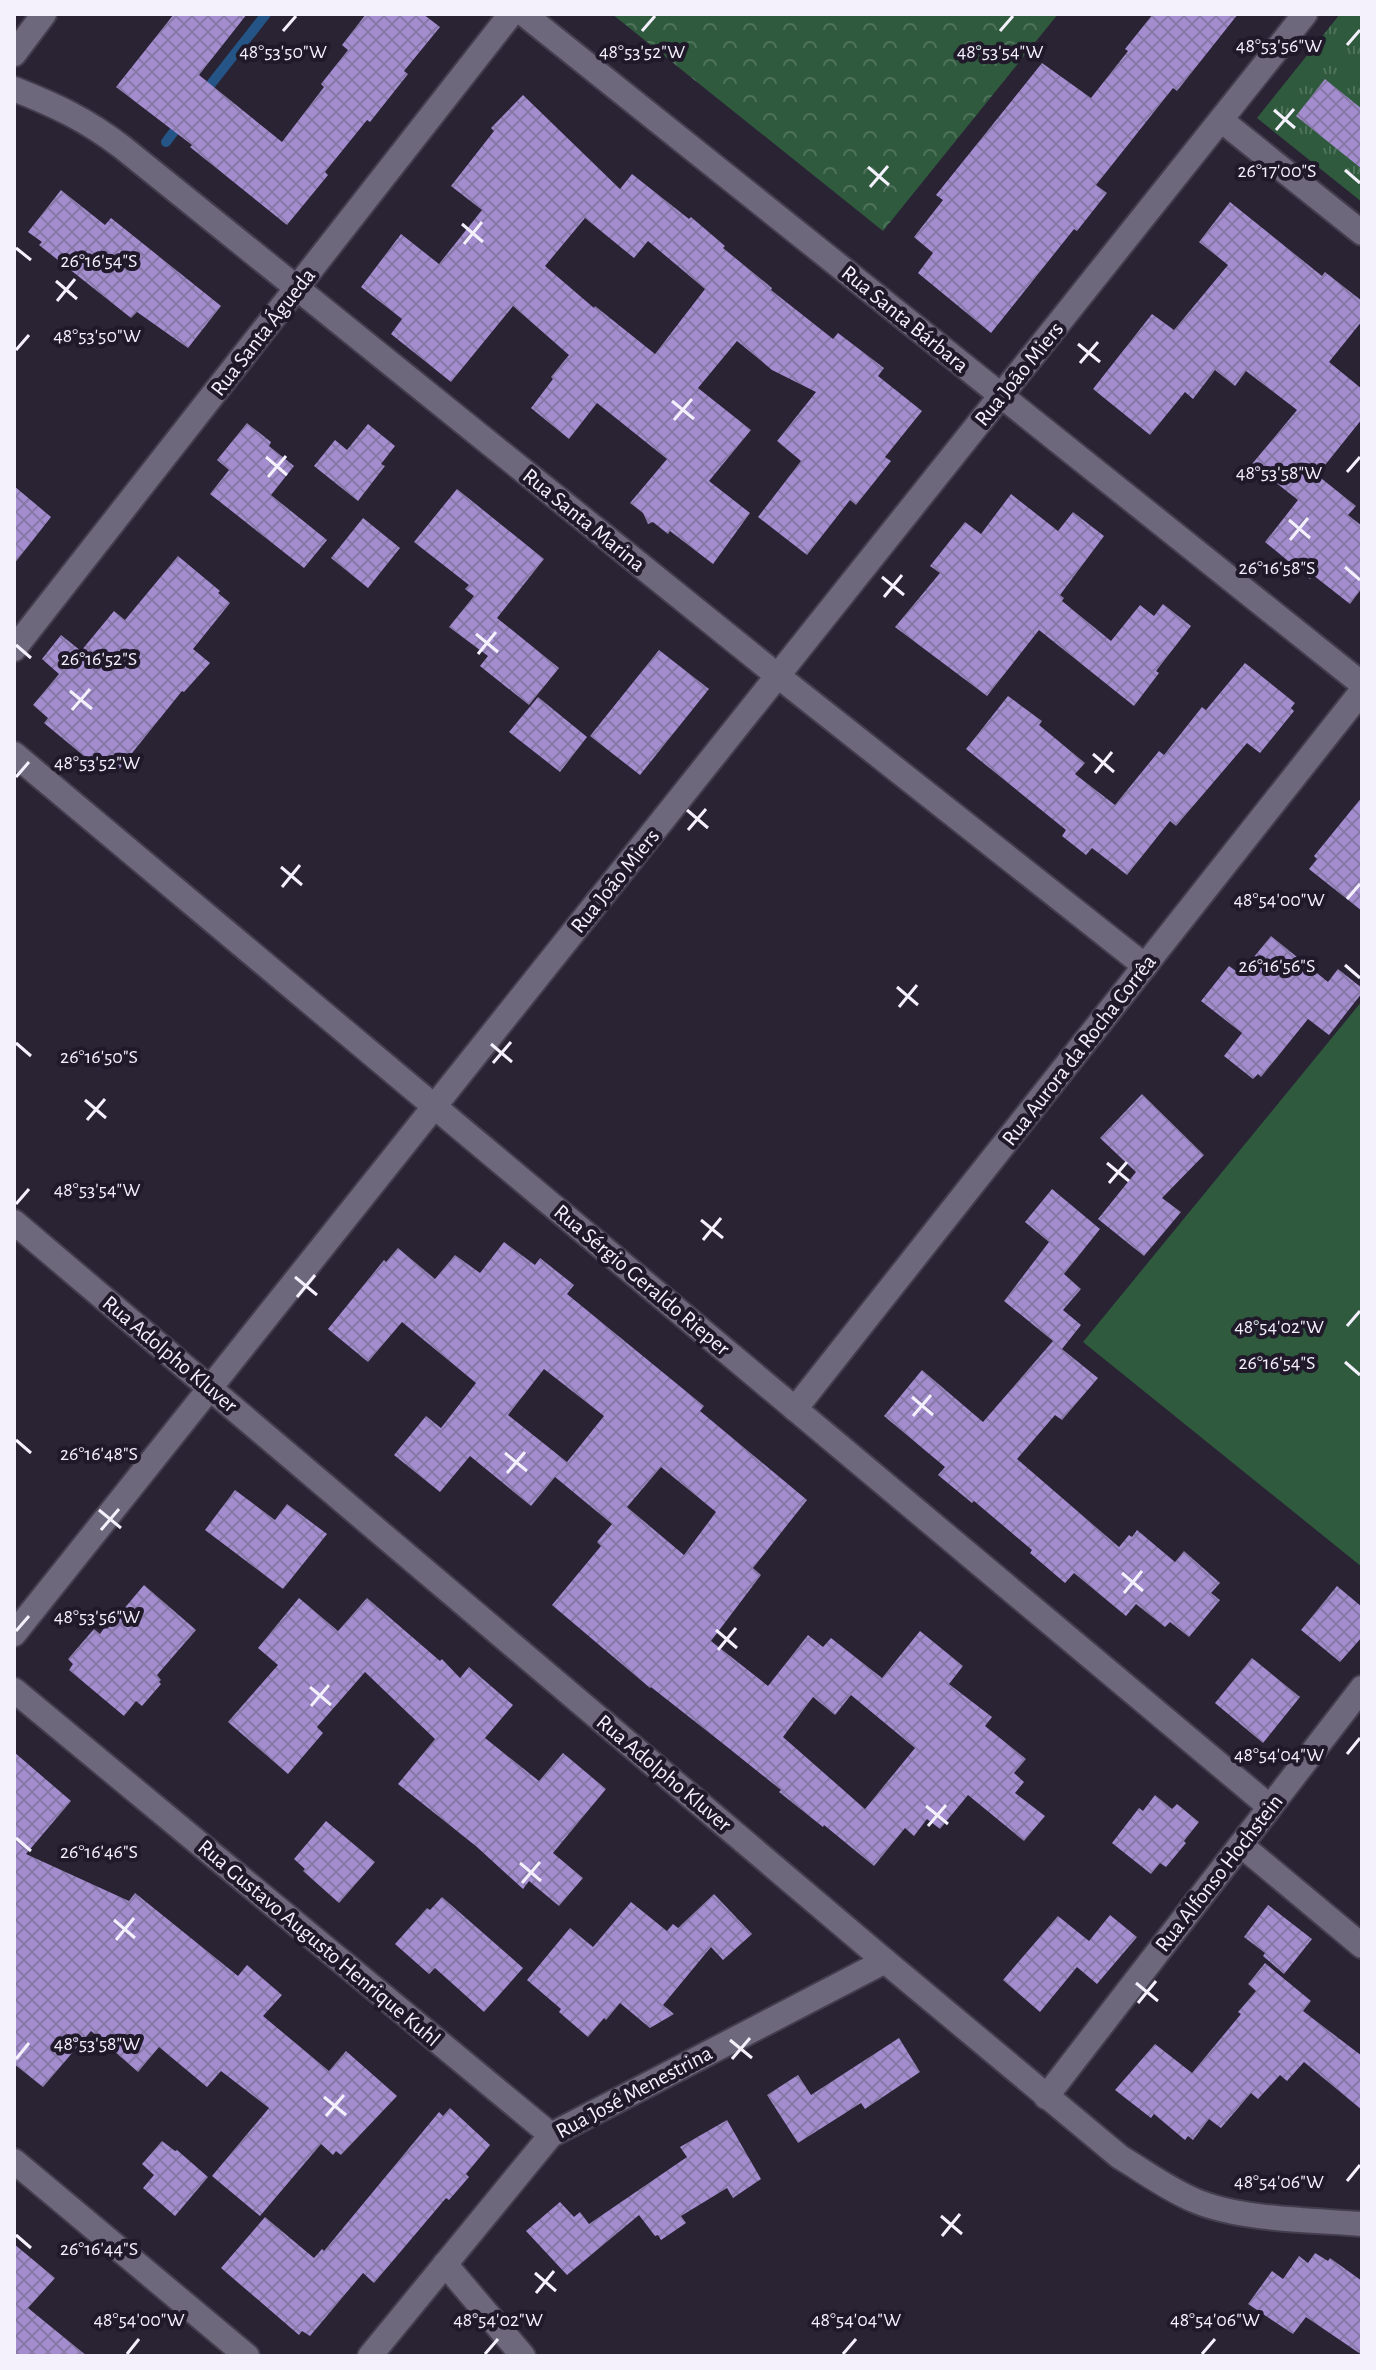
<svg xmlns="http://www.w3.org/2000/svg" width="1376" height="2370" viewBox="0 0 1376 2370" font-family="'Alegreya Sans',sans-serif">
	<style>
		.green { fill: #305a3e }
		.forest { fill: url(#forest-crowns) }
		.park { fill: url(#park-tufts) }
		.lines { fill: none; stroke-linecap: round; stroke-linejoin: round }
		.stream { stroke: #255586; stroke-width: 10 }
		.building { fill: url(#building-cross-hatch); fill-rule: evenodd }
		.minor-casing { stroke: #433e4e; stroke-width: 28 }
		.minor { stroke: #6e687d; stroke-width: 24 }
		.ticks { fill: none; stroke: #f4f1fd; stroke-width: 3 }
		.labels { text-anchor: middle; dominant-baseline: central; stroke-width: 8; stroke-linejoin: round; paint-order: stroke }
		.street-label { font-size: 22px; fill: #f4f1fd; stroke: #1f192a }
		.ticks-label { font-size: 20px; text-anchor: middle; fill: #f4f1fd; stroke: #1f192a; stroke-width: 8; stroke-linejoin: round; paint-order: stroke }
	</style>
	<defs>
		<pattern id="forest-crowns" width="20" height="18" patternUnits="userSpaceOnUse" patternTransform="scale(2)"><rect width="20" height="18" fill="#305a3e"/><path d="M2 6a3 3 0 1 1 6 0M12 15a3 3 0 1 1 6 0" fill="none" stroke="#4f725b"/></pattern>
		<pattern id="park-tufts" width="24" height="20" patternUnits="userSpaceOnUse" patternTransform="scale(2)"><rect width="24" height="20" fill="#305a3e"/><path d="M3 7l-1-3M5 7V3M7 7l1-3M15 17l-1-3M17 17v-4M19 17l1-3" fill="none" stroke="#4f725b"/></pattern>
		<pattern id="building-cross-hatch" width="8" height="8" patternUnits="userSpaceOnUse" patternTransform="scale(2)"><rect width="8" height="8" fill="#a38dce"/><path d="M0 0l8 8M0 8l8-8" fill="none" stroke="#8878a7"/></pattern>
	</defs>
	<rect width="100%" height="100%" fill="#292334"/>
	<path class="green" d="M1362 1001V1567L1083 1342Z"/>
	<path class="forest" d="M612 14H1058L883 231Z"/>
	<path class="park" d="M1340 14H1362V202L1257 118Z"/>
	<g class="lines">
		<g class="stream">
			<path d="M204 93 266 14"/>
			<path d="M166 142 182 121"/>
		</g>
	</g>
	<g class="building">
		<path d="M174 14H247L199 75 282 142 324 87 321 84 348 50 342 45 366 14H423L440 27 404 71 408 74 370 122 367 120 325 172 328 175 287 225 190 147 192 145 116 87Z"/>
		<path d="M1153 14H1238L1177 91 1173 88 1096 185 1107 193 1077 231 1074 229 991 333 918 273 933 253 914 237 943 200 936 195 1042 63 1091 98 1128 51 1125 49Z"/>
		<path d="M1325 79 1362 109V169L1296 116Z"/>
		<path d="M523 95 620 189 632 174 689 219 691 217 725 246 723 248 772 288 771 290 833 339 838 333 884 368 878 376 922 411 885 457 891 461 856 505 850 500 807 555 758 517 801 461 777 441 816 392 772 370 737 341 698 388 751 430 709 481 750 513 713 564 670 531 668 534 653 522 648 524 643 513 630 503 667 459 597 403 569 439 531 408 553 379 551 377 569 355 513 306 451 382 391 334 402 319 361 287 401 234 439 264 482 210 451 186 494 131 491 128ZM585 218 634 258 648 241 705 289 655 354 595 306 594 308 545 266Z"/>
		<path d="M61 190 105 225 111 218 221 306 188 348 137 312 131 318 39 245 42 242 28 232Z"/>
		<path d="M1230 202 1322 276 1325 272 1362 301V321L1329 362 1362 389V419L1317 475 1356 506 1348 515 1362 526V588L1350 604 1313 575 1310 579 1265 542 1298 500 1252 464 1297 410 1246 371 1235 386 1215 370 1193 399 1185 392 1150 435 1093 389 1152 314 1174 330 1228 265 1199 242Z"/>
		<path d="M247 423 271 442 269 446 294 466 271 495 327 540 304 568 210 494 229 470 217 460Z"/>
		<path d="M368 424 395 446 381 464 385 466 358 501 314 466 335 440 347 450Z"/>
		<path d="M14 486 51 517 14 564Z"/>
		<path d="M457 489 544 559 497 618 559 668 529 705 480 666 488 656 449 627 474 596 465 589 469 585 414 542Z"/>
		<path d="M1011 494 1058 531 1073 512 1104 536 1060 595 1064 598 1062 601 1111 641 1140 605 1154 616 1163 604 1191 626 1156 671 1159 673 1134 706 1039 630 987 696 895 627 940 573 930 566 965 522 981 534Z"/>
		<path d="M363 518 400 548 368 588 331 558Z"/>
		<path d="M178 556 220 591 218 593 230 603 193 649 210 663 184 692 182 691 116 773 100 760 96 766 44 723 48 718 33 705 59 674 42 659 61 635 81 651 114 611 125 620Z"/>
		<path d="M659 650 709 689 640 775 590 736Z"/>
		<path d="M1245 663 1295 703 1291 708 1294 711 1260 753 1247 743 1176 826 1170 821 1127 875 1092 848 1086 855 1062 836 1066 830 966 749 1008 696 1042 721 1039 725 1085 763 1075 774 1115 805 1159 751 1164 755 1202 707 1206 710Z"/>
		<path d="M538 697 587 737 560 772 509 732Z"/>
		<path d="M1362 797V911L1309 869 1317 859 1314 856Z"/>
		<path d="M1271 936 1328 982 1338 969 1362 988V993L1329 1035 1308 1019 1261 1077 1258 1074 1253 1079 1224 1056 1242 1033 1201 1001 1229 966 1240 974Z"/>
		<path d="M1142 1094 1204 1155 1162 1198 1181 1212 1144 1256 1098 1219 1136 1172 1100 1138Z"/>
		<path d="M1052 1189 1100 1229 1064 1274 1081 1289 1063 1310 1081 1325 1062 1349 1098 1378 1062 1420 1055 1415 1017 1459 1119 1547 1129 1535 1132 1537 1137 1530 1175 1562 1184 1551 1220 1583 1211 1593 1220 1600 1189 1637 1170 1622 1165 1627 1136 1604 1126 1616 1074 1573 1065 1583 1030 1553 1032 1550 974 1501 972 1503 938 1475 945 1467 884 1416 922 1370 983 1422 1053 1341 1004 1301 1049 1242 1025 1222Z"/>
		<path d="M504 1242 535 1265 540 1258 574 1285 567 1294 704 1406 700 1411 807 1500 753 1568 761 1575 711 1641 768 1686 808 1635 823 1647 831 1638 882 1678 920 1631 963 1666 949 1684 992 1717 985 1726 1026 1759 1014 1773 1024 1782 1015 1793 1045 1816 1024 1841 968 1795 940 1829 927 1819 914 1836 905 1828 874 1866 824 1825 823 1827 779 1792 781 1790 726 1746 651 1687 650 1688 552 1605 601 1546 597 1542 612 1524 555 1477 531 1506 470 1456 440 1492 394 1455 426 1416 441 1428 476 1383 402 1322 368 1362 328 1329 384 1260 386 1262 398 1248 435 1279 455 1255 480 1273ZM544 1369 604 1416 567 1462 508 1415ZM661 1467 716 1512 684 1555 627 1507ZM851 1695 915 1748 865 1809 783 1737 813 1697 835 1715Z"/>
		<path d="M235 1490 275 1520 287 1504 327 1534 283 1589 205 1530Z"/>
		<path d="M144 1585 196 1630 157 1675 161 1680 159 1682 161 1684 142 1706 136 1701 124 1716 69 1670 73 1664 68 1659 94 1629 100 1634 105 1627 107 1629Z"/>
		<path d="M1337 1586 1362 1607V1637L1340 1662 1301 1630Z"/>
		<path d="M299 1598 338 1631 367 1598 440 1661 442 1659 460 1678 469 1667 513 1705 485 1738 539 1781 563 1753 606 1789 553 1853 583 1878 559 1906 529 1881 523 1889 477 1847 398 1784 435 1739 365 1672 317 1727 323 1733 288 1774 228 1722 278 1665 258 1648Z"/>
		<path d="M1252 1658 1300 1697 1263 1743 1215 1703Z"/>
		<path d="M14 1752 71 1801 26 1854 129 1901 135 1893 238 1976 247 1965 282 1995 263 2016 329 2071 346 2051 397 2096 341 2155 336 2151 333 2155 321 2144 260 2216 212 2176 269 2108 221 2071 207 2087 159 2047 138 2072 91 2031 43 2087 14 2064Z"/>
		<path d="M1155 1795 1172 1809 1177 1804 1199 1822 1184 1841 1186 1843 1166 1867 1160 1863 1151 1874 1112 1843 1139 1808 1143 1811Z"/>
		<path d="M326 1821 375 1862 339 1903 303 1871 305 1869 294 1859Z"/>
		<path d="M714 1894 752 1934 723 1960 711 1947 663 2005 674 2014 650 2028 620 2003 606 2020 604 2018 588 2037 559 2012 561 2009 527 1980 570 1928 593 1947 631 1902 667 1931 673 1924 678 1928Z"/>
		<path d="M442 1897 523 1968 484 2012 435 1968 429 1974 395 1944 427 1908 430 1910Z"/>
		<path d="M1268 1905 1312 1939 1284 1974 1263 1956 1265 1953 1244 1937Z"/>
		<path d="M1110 1915 1137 1937 1097 1984 1077 1967 1040 2012 1003 1980 1058 1916 1089 1941Z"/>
		<path d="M1265 1963 1311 2001 1303 2011 1362 2056V2110L1304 2062 1287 2081 1280 2075 1258 2099 1251 2093 1221 2128 1209 2119 1193 2140 1188 2136 1185 2140 1154 2114 1151 2118 1115 2090 1155 2044 1192 2073 1241 2014 1238 2012 1256 1991 1248 1984Z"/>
		<path d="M899 2038 920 2072 865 2109 861 2103 798 2143 767 2095 798 2075 811 2095Z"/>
		<path d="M450 2108 490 2145 466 2174 469 2177 449 2200 446 2198 374 2283 363 2273 310 2336 302 2331 299 2335 221 2268 265 2217 314 2258 322 2249 324 2251 439 2112 443 2116Z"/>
		<path d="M727 2120 761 2179 733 2198 727 2188 681 2216 686 2223 661 2240 658 2235 655 2236 639 2215 567 2275 526 2231 560 2202 574 2217 580 2212 589 2224 687 2157 680 2147Z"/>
		<path d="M162 2141 175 2151 177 2150 208 2177 175 2216 143 2188 154 2175 142 2164Z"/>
		<path d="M14 2244 55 2278 28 2308 87 2356H14Z"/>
		<path d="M1315 2253 1328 2261 1330 2258 1362 2281V2355L1306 2317 1293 2334 1248 2304 1272 2271 1283 2279 1299 2256 1308 2263Z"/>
	</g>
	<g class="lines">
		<g class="minor-casing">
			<g id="minor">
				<path d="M524 14 1362 684"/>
				<path d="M14 54 44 14"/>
				<path d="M14 89C57 106 85 119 122 147L778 676 1145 966"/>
				<path d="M1221 120 1362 233"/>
				<path d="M14 649 511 14"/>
				<path d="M14 754 1270 1807"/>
				<path d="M14 1222 885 1961 1120 2157C1145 2172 1169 2190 1196 2201 1241 2220 1312 2220 1362 2224"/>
				<path d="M795 1409 1362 691"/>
				<path d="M14 1634 1305 14"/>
				<path d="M14 1690 551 2135"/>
				<path d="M1241 1845 1362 1946"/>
				<path d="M1046 2097 1362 1688"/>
				<path d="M14 2161 247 2356"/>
				<path d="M445 2264 523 2356"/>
				<path d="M370 2356 551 2135 885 1961"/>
			</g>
		</g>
		<use href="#minor" class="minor"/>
	</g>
	<path class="ticks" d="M283 31 296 16M642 31 655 16M1000 31 1013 16M1347 45 1360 30M1274 110 1295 128M1276 130 1294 109M868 167 889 185M1345 170 1360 183M870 187 888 166M462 224 483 242M464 244 482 222M16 248 31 260M56 281 77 299M57 301 75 279M1078 344 1100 362M16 350 29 335M1080 363 1098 342M672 401 694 419M674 420 692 399M266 457 287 475M1347 472 1360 457M268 477 286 456M1289 520 1310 538M1290 540 1308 518M1345 567 1360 580M882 577 904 595M884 597 902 575M476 634 498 652M16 645 31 658M478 654 496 632M70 691 92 709M72 710 90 689M1093 754 1114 772M1095 773 1112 752M16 777 29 762M687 810 708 828M688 830 706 809M281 867 302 885M282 887 300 865M1347 899 1360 884M1345 965 1360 978M897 987 918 1005M899 1007 917 985M16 1043 31 1056M491 1044 512 1062M493 1063 511 1042M85 1100 106 1118M87 1120 105 1099M1107 1163 1129 1181M1109 1183 1127 1162M16 1204 29 1189M701 1220 723 1238M703 1240 721 1218M295 1277 317 1295M297 1297 315 1275M1347 1326 1360 1311M1345 1362 1360 1375M912 1397 933 1415M913 1416 931 1395M16 1440 31 1453M505 1453 527 1471M507 1473 525 1452M99 1510 121 1528M101 1530 119 1509M1122 1573 1143 1591M1124 1593 1142 1571M716 1630 737 1648M16 1631 29 1616M718 1650 736 1628M310 1687 331 1705M311 1706 329 1685M1347 1754 1360 1738M926 1806 948 1824M928 1826 946 1805M16 1838 31 1851M520 1863 541 1881M522 1883 540 1862M114 1920 135 1938M116 1940 134 1918M1136 1983 1158 2001M1138 2003 1156 1981M730 2040 752 2058M16 2059 29 2043M732 2059 750 2038M324 2097 346 2115M326 2116 344 2095M1347 2181 1360 2165M941 2216 962 2234M16 2235 31 2248M942 2236 960 2214M535 2273 556 2291M536 2293 554 2271M127 2354 139 2339M485 2354 498 2339M843 2354 856 2339M1202 2354 1215 2339"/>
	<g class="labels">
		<g class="street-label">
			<text transform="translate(905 319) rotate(39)">Rua Santa Bárbara</text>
			<text transform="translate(263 332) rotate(-52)">Rua Santa Águeda</text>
			<text transform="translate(1019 374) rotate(-51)">Rua João Miers</text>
			<text transform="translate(584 520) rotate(39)">Rua Santa Marina</text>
			<text transform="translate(615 881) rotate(-51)">Rua João Miers</text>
			<text transform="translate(1079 1050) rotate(-52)">Rua Aurora da Rocha Corrêa</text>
			<text transform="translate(642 1280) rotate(40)">Rua Sérgio Geraldo Rieper</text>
			<text transform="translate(170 1354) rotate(40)">Rua Adolpho Kluver</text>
			<text transform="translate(664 1773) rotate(40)">Rua Adolpho Kluver</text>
			<text transform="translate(1219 1873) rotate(-52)">Rua Alfonso Hochstein</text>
			<text transform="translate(319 1943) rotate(40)">Rua Gustavo Augusto Henrique Kuhl</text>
			<text transform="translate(634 2092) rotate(-28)">Rua José Menestrina</text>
		</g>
	</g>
	<g class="ticks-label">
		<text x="1279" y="52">48°53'56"W</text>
		<text x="283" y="58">48°53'50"W</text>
		<text x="642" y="58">48°53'52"W</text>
		<text x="1000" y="58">48°53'54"W</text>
		<text x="1277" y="177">26°17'00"S</text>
		<text x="99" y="267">26°16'54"S</text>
		<text x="97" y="342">48°53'50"W</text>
		<text x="1279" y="479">48°53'58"W</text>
		<text x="1277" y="574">26°16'58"S</text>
		<text x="99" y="665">26°16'52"S</text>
		<text x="97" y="769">48°53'52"W</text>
		<text x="1279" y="906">48°54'00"W</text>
		<text x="1277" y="972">26°16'56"S</text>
		<text x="99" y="1063">26°16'50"S</text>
		<text x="97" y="1196">48°53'54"W</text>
		<text x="1279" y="1333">48°54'02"W</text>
		<text x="1277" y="1369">26°16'54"S</text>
		<text x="99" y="1460">26°16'48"S</text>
		<text x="97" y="1623">48°53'56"W</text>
		<text x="1279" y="1761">48°54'04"W</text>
		<text x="99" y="1858">26°16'46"S</text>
		<text x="97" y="2050">48°53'58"W</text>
		<text x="1279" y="2188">48°54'06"W</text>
		<text x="99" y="2255">26°16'44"S</text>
		<text x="139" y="2326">48°54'00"W</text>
		<text x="498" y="2326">48°54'02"W</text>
		<text x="856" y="2326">48°54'04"W</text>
		<text x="1215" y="2326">48°54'06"W</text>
	</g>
	<rect width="1376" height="2370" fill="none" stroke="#f4f1fd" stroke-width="32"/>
</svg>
